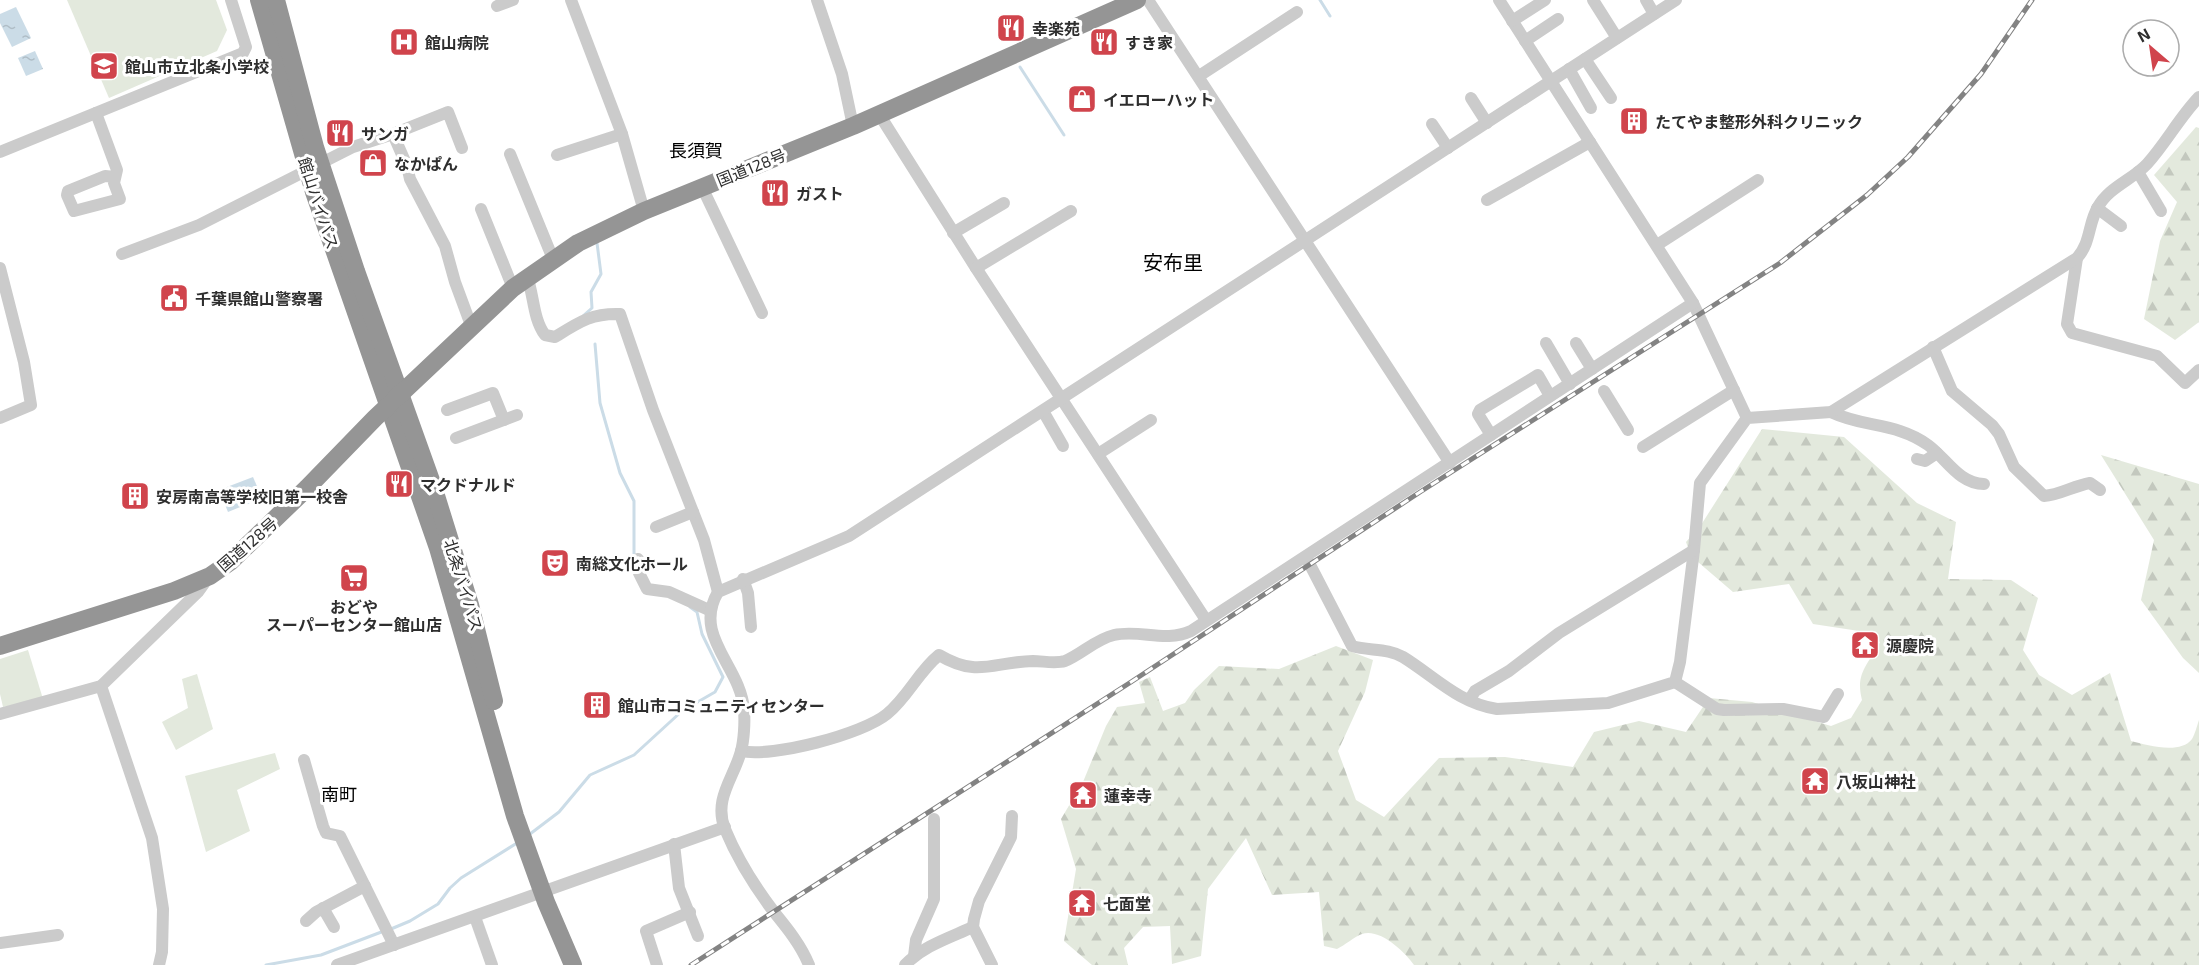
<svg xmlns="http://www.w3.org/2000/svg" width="2199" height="965" viewBox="0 0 2199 965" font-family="'Exo 2','Noto Sans JP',sans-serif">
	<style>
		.grass { fill: #e3e9dd }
		.forest { fill: url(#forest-firs) }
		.water { fill: url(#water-ripples) }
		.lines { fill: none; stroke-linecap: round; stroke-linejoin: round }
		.stream { stroke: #cbdce7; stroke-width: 3 }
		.minor { stroke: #cbcbcb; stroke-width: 12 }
		.highway { stroke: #959595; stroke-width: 18 }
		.rail-casing { stroke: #838383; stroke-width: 5 }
		.rail { stroke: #fff; stroke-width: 3; stroke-dasharray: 9; stroke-linecap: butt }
		.labels { text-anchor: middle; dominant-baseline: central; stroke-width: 6; stroke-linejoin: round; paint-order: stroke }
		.poi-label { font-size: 16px; font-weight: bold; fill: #2e2e2e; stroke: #fff; text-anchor: start }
		.street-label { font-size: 16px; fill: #2e2e2e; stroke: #fff }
		.neighbourhood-label { font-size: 18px; fill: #000; stroke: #fff }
		.quarter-label { font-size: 20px; fill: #000; stroke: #fff }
	</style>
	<defs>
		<pattern id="forest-firs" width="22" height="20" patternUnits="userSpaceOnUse" patternTransform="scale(1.5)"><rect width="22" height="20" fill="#e3e9dd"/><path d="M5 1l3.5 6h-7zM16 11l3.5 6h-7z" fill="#c3c8be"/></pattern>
		<pattern id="water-ripples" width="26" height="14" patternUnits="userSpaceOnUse" patternTransform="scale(1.5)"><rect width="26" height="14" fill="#cbdce7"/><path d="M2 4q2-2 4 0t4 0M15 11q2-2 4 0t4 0" fill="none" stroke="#afbdc6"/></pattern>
	</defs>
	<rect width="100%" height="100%" fill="#fff"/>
	<g class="grass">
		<path d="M67 0H216L227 30 217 51 109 98Z"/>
		<path d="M28 650 43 699 3 707 0 694V659Z"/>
		<path d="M197 674 213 729 176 750 162 722 188 708 182 679Z"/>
		<path d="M275 753 280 769 237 790 250 831 206 852 185 776Z"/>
	</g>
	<g class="forest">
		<path d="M2196 127 2199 128V322L2175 340 2144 319 2160 241 2177 202 2154 175Z"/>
		<path d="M1762 429 1844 437 1917 503 1956 522 1948 579 2011 580 2038 598 2023 650 2039 675 2072 695 2110 673 2131 741C2147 745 2180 755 2192 739 2195 734 2197 726 2199 720V965H1414C1405 952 1380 928 1362 934 1354 937 1345 945 1337 949L1324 946 1319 892 1272 895 1246 838 1208 889 1201 956 1172 964 1170 926 1143 927 1124 948 1128 965H1092L1064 941 1076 869 1061 819 1083 782 1106 726 1117 707 1145 703 1139 682 1150 677 1163 711 1185 703 1194 690 1219 666 1279 669 1336 646 1373 660 1365 692 1338 751 1356 800 1384 817 1439 758 1505 757 1573 767 1594 732 1639 721 1686 732 1709 698 1752 702 1831 726 1851 718 1862 700C1855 673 1868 665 1880 642L1859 631 1813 624 1789 584 1733 592 1691 556 1686 542 1701 525Z"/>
		<path d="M2101 455 2199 484V673L2183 658 2141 600 2154 540Z"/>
	</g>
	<g class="water">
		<path d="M16 7 31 38 12 47 0 23V14Z"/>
		<path d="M35 51 43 69 26 76 18 58Z"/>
		<path d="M253 477 262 498 228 512 219 490Z"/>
	</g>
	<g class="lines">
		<g class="stream">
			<path d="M1320 0 1330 16"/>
			<path d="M1020 67 1064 135"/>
			<path d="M583 316 592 308 591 292 601 274 597 243"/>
			<path d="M595 344 600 403 620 473 634 501V558"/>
			<path d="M530 834 559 812 590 775 634 755 682 711 715 692 723 677 702 634 697 612 690 607"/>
			<path d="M391 929 410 921 438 904 450 888 461 878 517 843"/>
			<path d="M266 965 321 955 384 931"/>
		</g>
		<g class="minor">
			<path d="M571 0 622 134 644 211"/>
			<path d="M817 0 842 74 853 126"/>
			<path d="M1148 0 1450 463"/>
			<path d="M1499 0 1693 303 1747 418"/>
			<path d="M1593 0 1617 38"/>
			<path d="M1646 0 1654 14"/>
			<path d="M497 6 513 0"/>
			<path d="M1512 21 1545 0"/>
			<path d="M1525 41 1558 19"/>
			<path d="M1585 59 1611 98"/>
			<path d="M1569 69 1591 108"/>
			<path d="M1199 76 1297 12"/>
			<path d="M1471 98 1487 123"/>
			<path d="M96 113 117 170 114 183 120 199 74 211 67 195 68 191 105 176 115 177"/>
			<path d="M879 114 976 268 1206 620"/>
			<path d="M1432 124 1448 148"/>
			<path d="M462 148 448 112 393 134 407 166 410 179 445 246 455 282 472 328"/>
			<path d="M0 152 243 53 246 47 231 0"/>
			<path d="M510 154 553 259"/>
			<path d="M557 155 622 134"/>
			<path d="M2138 172 2161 211"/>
			<path d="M702 187 762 313"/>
			<path d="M1487 200 1590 142"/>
			<path d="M2097 208 2121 226"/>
			<path d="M481 209 513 288"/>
			<path d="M953 233 1004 203"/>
			<path d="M1657 245 1758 180"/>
			<path d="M122 254 199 225 353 147 393 134"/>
			<path d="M2077 258 2067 324 2072 333 2157 356 2185 383 2199 370"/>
			<path d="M0 268 24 362 31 405 0 418"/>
			<path d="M976 268 1071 211"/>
			<path d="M527 276C534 296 533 319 545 335L555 337C579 322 592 313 620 314L653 410 704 540 718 592"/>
			<path d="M1546 343 1570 384"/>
			<path d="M1576 343 1592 369"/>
			<path d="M1933 347 1952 391 1992 425 1999 434 2014 467 2044 496C2060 495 2073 486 2090 483L2100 490"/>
			<path d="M1604 391 1628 430"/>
			<path d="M447 410 493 393 504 420"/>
			<path d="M1043 411 1063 446"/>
			<path d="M1831 412C1864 428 1896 422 1928 445 1946 458 1959 484 1984 484"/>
			<path d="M1491 435 1478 414 1480 410 1538 375 1550 396"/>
			<path d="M456 438 517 415"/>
			<path d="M1643 447 1734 390"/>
			<path d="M1098 454 1151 420"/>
			<path d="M1917 459 1925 461 1937 453"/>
			<path d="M656 527 693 512"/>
			<path d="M1306 557 1352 646C1369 651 1388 648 1403 657 1434 676 1458 703 1497 709L1608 703 1675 682 1680 662 1694 550 1700 483 1747 418 1831 412 2077 258C2091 243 2088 223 2098 207 2109 187 2132 180 2147 164 2166 143 2179 118 2199 97"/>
			<path d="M638 559 639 573 647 589 669 592 709 610"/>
			<path d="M743 579 748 593 751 627"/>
			<path d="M1675 682 1717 709 1724 710 1783 709 1824 717 1838 694"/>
			<path d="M101 686 152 838 163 909 162 952 159 965"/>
			<path d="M1470 699 1475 691 1509 671 1559 633 1694 550"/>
			<path d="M0 714 101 686 198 592 208 578"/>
			<path d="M741 751C772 758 863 734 887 714 908 697 918 672 939 655 978 678 992 662 1033 661 1043 661 1055 664 1065 661 1082 654 1096 639 1114 635 1140 629 1165 643 1191 631L1693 303"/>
			<path d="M304 760 323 826 326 833 340 836 394 945"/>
			<path d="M674 844 679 888 698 936"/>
			<path d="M323 908 334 927"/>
			<path d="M475 917 492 965"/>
			<path d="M306 921 316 912 365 886"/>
			<path d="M0 943 58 935"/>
			<path d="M914 956 916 940 934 899V819"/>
			<path d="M337 965 725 827"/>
			<path d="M657 965 646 931 690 912"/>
			<path d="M809 965C801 945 787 928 774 912 755 887 737 858 725 829 713 799 734 778 741 751 744 740 745 722 744 710 741 666 692 636 718 592L849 536 1676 0"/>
			<path d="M905 965C923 946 949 938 973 927"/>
			<path d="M992 965 973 927 974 919 979 901 1011 837 1012 816"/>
		</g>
		<g class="highway">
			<path d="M259 0 314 192 438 548 515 816 546 902 573 965"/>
			<path d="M276 0 315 147 356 271 433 486 470 605 494 701"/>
			<path d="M0 646 174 591 210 576 230 562 307 488 375 418 513 288 578 243 644 211 853 126 1137 0"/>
		</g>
		<g class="rail-casing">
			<path id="rail" d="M691 965 1131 682 1420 492 1780 263 1867 195 1908 157 1981 74 2032 0"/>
		</g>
		<use href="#rail" class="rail"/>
	</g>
	<defs>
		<g id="restaurant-square" transform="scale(1.5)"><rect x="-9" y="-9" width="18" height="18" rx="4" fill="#d0444c" stroke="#fff"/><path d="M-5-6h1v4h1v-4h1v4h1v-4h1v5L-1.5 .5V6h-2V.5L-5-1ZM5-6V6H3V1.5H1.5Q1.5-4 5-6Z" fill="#fff"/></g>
		<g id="hospital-square" transform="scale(1.5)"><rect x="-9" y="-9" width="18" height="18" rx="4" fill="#d0444c" stroke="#fff"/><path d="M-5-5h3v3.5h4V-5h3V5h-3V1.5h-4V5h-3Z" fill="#fff"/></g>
		<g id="school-square" transform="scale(1.5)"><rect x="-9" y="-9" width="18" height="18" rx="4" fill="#d0444c" stroke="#fff"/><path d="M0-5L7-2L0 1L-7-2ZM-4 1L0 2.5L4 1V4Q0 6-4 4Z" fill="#fff"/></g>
		<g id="shop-square" transform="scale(1.5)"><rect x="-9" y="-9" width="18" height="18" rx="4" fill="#d0444c" stroke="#fff"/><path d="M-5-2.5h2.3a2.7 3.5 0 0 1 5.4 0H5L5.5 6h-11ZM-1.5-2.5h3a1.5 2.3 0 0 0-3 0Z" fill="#fff"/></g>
		<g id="building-square" transform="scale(1.5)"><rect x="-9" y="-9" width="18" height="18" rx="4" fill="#d0444c" stroke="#fff"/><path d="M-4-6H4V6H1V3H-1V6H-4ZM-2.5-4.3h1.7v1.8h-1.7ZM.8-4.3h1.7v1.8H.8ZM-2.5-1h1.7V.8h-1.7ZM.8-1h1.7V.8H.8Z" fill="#fff"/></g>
		<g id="civic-square" transform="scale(1.5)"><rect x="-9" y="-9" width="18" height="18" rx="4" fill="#d0444c" stroke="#fff"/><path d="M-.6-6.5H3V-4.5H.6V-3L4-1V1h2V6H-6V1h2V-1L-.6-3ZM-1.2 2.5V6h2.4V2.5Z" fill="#fff"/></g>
		<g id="theatre-square" transform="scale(1.5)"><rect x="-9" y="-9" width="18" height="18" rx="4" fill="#d0444c" stroke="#fff"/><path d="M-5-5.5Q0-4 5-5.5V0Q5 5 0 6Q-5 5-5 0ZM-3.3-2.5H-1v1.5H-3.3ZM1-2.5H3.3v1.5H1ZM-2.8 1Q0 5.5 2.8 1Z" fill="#fff"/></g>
		<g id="supermarket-square" transform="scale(1.5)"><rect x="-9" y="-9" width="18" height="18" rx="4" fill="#d0444c" stroke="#fff"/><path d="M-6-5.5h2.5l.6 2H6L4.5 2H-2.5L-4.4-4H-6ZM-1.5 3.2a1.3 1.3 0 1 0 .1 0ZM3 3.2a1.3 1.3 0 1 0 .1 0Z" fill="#fff"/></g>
		<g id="temple-square" transform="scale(1.5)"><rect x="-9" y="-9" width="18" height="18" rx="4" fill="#d0444c" stroke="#fff"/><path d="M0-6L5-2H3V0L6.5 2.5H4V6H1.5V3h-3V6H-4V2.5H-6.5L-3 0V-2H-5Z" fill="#fff"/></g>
	</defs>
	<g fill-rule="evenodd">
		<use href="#restaurant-square" x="1011" y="28"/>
		<use href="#hospital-square" x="404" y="42"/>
		<use href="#restaurant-square" x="1104" y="42"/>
		<use href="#school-square" x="104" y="66"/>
		<use href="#shop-square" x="1082" y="99"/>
		<use href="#building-square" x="1634" y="121"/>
		<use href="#restaurant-square" x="340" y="133"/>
		<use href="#shop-square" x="373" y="163"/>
		<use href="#restaurant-square" x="775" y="193"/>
		<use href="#civic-square" x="174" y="298"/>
		<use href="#restaurant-square" x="399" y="484"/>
		<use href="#building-square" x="135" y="496"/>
		<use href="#theatre-square" x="555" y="563"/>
		<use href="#supermarket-square" x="354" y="578"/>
		<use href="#temple-square" x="1865" y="645"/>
		<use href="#building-square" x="597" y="705"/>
		<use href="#temple-square" x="1815" y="781"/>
		<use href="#temple-square" x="1083" y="795"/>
		<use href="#temple-square" x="1082" y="903"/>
	</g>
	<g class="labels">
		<g class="poi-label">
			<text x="1032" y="28">幸楽苑</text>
			<text x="425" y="42">館山病院</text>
			<text x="1125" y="42">すき家</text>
			<text x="125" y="66">館山市立北条小学校</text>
			<text x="1103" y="99">イエローハット</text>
			<text x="1655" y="121">たてやま整形外科クリニック</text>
			<text x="361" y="133">サンガ</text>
			<text x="394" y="163">なかぱん</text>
			<text x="796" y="193">ガスト</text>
			<text x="195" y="298">千葉県館山警察署</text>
			<text x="420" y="484">マクドナルド</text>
			<text x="156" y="496">安房南高等学校旧第一校舎</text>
			<text x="576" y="563">南総文化ホール</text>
			<text x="354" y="606" text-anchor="middle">おどや<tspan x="354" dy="18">スーパーセンター館山店</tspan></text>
			<text x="1886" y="645">源慶院</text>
			<text x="618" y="705">館山市コミュニティセンター</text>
			<text x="1836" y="781">八坂山神社</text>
			<text x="1104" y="795">蓮幸寺</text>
			<text x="1103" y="903">七面堂</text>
		</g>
		<g class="street-label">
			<text transform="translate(751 167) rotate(-22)">国道128号</text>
			<text transform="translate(319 203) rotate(72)">館山バイパス</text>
			<text transform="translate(247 544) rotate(-41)">国道128号</text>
			<text transform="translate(464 585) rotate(73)">北条バイパス</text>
		</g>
		<g class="neighbourhood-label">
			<text x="696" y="150">長須賀</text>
			<text x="339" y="794">南町</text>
		</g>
		<g class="quarter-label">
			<text x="1173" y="262">安布里</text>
		</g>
	</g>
	<g transform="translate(2151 48) rotate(331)"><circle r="28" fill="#ffffff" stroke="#ababab" stroke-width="1.5"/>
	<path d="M0-4.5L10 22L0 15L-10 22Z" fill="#d0444c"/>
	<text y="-9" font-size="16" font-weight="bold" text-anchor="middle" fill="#2e2e2e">N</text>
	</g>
</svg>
